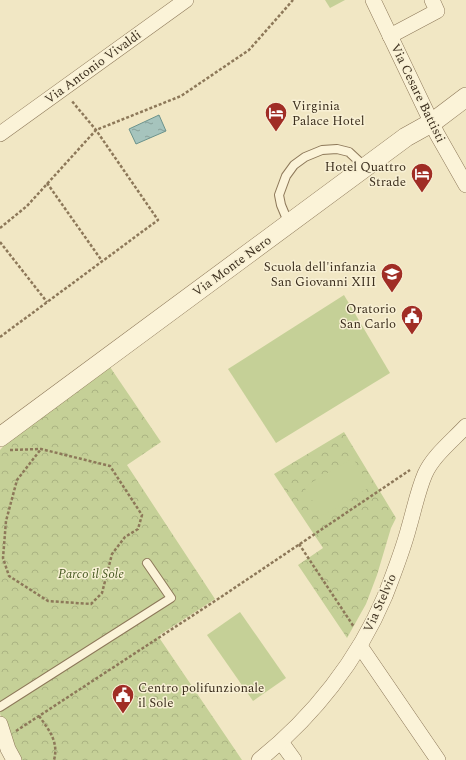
<svg xmlns="http://www.w3.org/2000/svg" width="466" height="760" viewBox="0 0 466 760" font-family="Spectral,serif">
	<style>
		.park { fill: url(#park-crowns) }
		.pitch { fill: #c5d097 }
		.water { fill: url(#water-ripples); stroke: #6c938c }
		.lines { fill: none; stroke-linecap: round; stroke-linejoin: round }
		.service-casing { stroke: #8d7859; stroke-width: 10 }
		.minor-casing { stroke: #8d7859; stroke-width: 16 }
		.tertiary-casing { stroke: #8d7859; stroke-width: 20 }
		.path { stroke: #8d7859; stroke-width: 2.5; stroke-dasharray: 3 2; stroke-linecap: butt }
		.service { stroke: #fbf3d8; stroke-width: 8 }
		.minor { stroke: #fbf3d8; stroke-width: 15 }
		.tertiary { stroke: #fbf3d8; stroke-width: 19 }
		.labels { text-anchor: middle; dominant-baseline: central; stroke-width: 3; stroke-linejoin: round; paint-order: stroke }
		.street-label { font-size: 13px; fill: #3c2f1e; stroke: #f8f0d4 }
		.poi-label { font-size: 13px; fill: #3c2f1e; stroke: #f8f0d4; text-anchor: end }
		.park-label { font-size: 13px; font-style: italic; fill: #485a23; stroke: #f8f0d4 }
	</style>
	<defs>
		<pattern id="park-crowns" width="20" height="18" patternUnits="userSpaceOnUse"><rect width="20" height="18" fill="#c5d097"/><path d="M2 6a3 3 0 1 1 6 0M12 15a3 3 0 1 1 6 0" fill="none" stroke="#aab382"/></pattern>
		<pattern id="water-ripples" width="26" height="14" patternUnits="userSpaceOnUse"><rect width="26" height="14" fill="#a6c4bd"/><path d="M2 4q2-2 4 0t4 0M15 11q2-2 4 0t4 0" fill="none" stroke="#88a099"/></pattern>
	</defs>
	<rect width="100%" height="100%" fill="#f1e7c4"/>
	<g class="park">
		<path d="M110 367 161 442 127 465 215 599 158 636 242 760H17L8 749 0 713V450L14 434Z"/>
		<path d="M344 432 396 518 391 528 377 575 366 604 347 638 298 565 323 548 274 474Z"/>
	</g>
	<g class="pitch">
		<path d="M325 0H345L330 8Z"/>
		<path d="M344 295 390 373 276 443 228 369Z"/>
		<path d="M353 458 370 487 322 516 304 487Z"/>
		<path d="M240 612 286 678 253 701 207 635Z"/>
	</g>
	<path class="water" d="M159 115 166 131 136 144 129 129Z"/>
	<g class="lines">
		<g class="service-casing">
			<g id="service">
				<path d="M289 224 281 205 279 195 286 176 294 165 305 157 322 150 337 149 349 152 365 167"/>
				<path d="M0 707 171 598 147 563"/>
			</g>
		</g>
		<g class="minor-casing">
			<g id="minor">
				<path d="M373 0 437 134 466 185"/>
				<path d="M390 36 437 11 432 0"/>
				<path d="M0 134 186 0"/>
				<path d="M360 646 438 760"/>
				<path d="M0 724 8 749 14 760"/>
				<path d="M281 742 294 760"/>
				<path d="M259 760C313 717 358 660 385 596 394 573 403 550 409 527 414 510 418 490 425 474 433 456 452 441 466 426"/>
			</g>
		</g>
		<g class="tertiary-casing">
			<path id="tertiary" d="M0 437 406 137 433 122 466 97"/>
		</g>
		<g class="path">
			<path d="M47 183 102 261"/>
			<path d="M0 228 27 206 96 130 181 96 249 50 293 0"/>
			<path d="M0 242 47 302"/>
			<path d="M0 337 158 220 96 130 71 100"/>
			<path d="M10 450 41 449 110 466 142 515 138 529 125 537 112 554 102 593 91 604 48 601 9 576 3 558 6 521 17 480 41 449"/>
			<path d="M299 544 354 627"/>
			<path d="M39 716C49 730 59 742 54 760"/>
			<path d="M16 731 221 597 410 470"/>
		</g>
		<use href="#service" class="service"/>
		<use href="#minor" class="minor"/>
		<use href="#tertiary" class="tertiary"/>
	</g>
	<defs>
		<g id="hotel-pin" transform="scale(1.15)"><path d="M0 17L-7.5 6A9.5 9.5 0 1 1 7.5 6Z" fill="#a02d25" stroke="#f8f0d4"/><path d="M-6-4.5h1.5V1H6V5H4.5V3h-9V5H-6ZM-4 0a1.8 1.8 0 1 1 3.6 0ZM.5 0V-2.5h3Q6-2.5 6 0Z" fill="#fff"/></g>
		<g id="school-pin" transform="scale(1.15)"><path d="M0 17L-7.5 6A9.5 9.5 0 1 1 7.5 6Z" fill="#a02d25" stroke="#f8f0d4"/><path d="M0-5L7-2L0 1L-7-2ZM-4 1L0 2.5L4 1V4Q0 6-4 4Z" fill="#fff"/></g>
		<g id="civic-pin" transform="scale(1.15)"><path d="M0 17L-7.5 6A9.5 9.5 0 1 1 7.5 6Z" fill="#a02d25" stroke="#f8f0d4"/><path d="M-.6-6.5H3V-4.5H.6V-3L4-1V1h2V6H-6V1h2V-1L-.6-3ZM-1.2 2.5V6h2.4V2.5Z" fill="#fff"/></g>
	</defs>
	<g fill-rule="evenodd">
		<use href="#hotel-pin" x="276" y="113"/>
		<use href="#hotel-pin" x="422" y="174"/>
		<use href="#school-pin" x="392" y="274"/>
		<use href="#civic-pin" x="412" y="316"/>
		<use href="#civic-pin" x="123" y="695"/>
	</g>
	<g class="labels">
		<g class="street-label">
			<text transform="translate(93 67) rotate(-36)">Via Antonio Vivaldi</text>
			<text transform="translate(418 93) rotate(64)">Via Cesare Battisti</text>
			<text transform="translate(232 266) rotate(-36)">Via Monte Nero</text>
			<text transform="translate(380 603) rotate(-66)">Via Stelvio</text>
		</g>
		<g class="poi-label">
			<text x="292" y="106" text-anchor="start">Virginia<tspan x="292" dy="15">Palace Hotel</tspan></text>
			<text x="406" y="167">Hotel Quattro<tspan x="406" dy="15">Strade</tspan></text>
			<text x="376" y="267">Scuola dell'infanzia<tspan x="376" dy="15">San Giovanni XIII</tspan></text>
			<text x="396" y="309">Oratorio<tspan x="396" dy="15">San Carlo</tspan></text>
			<text x="138" y="688" text-anchor="start">Centro polifunzionale<tspan x="138" dy="15">il Sole</tspan></text>
		</g>
		<g class="park-label">
			<text x="91" y="574">Parco il Sole</text>
		</g>
	</g>
</svg>
